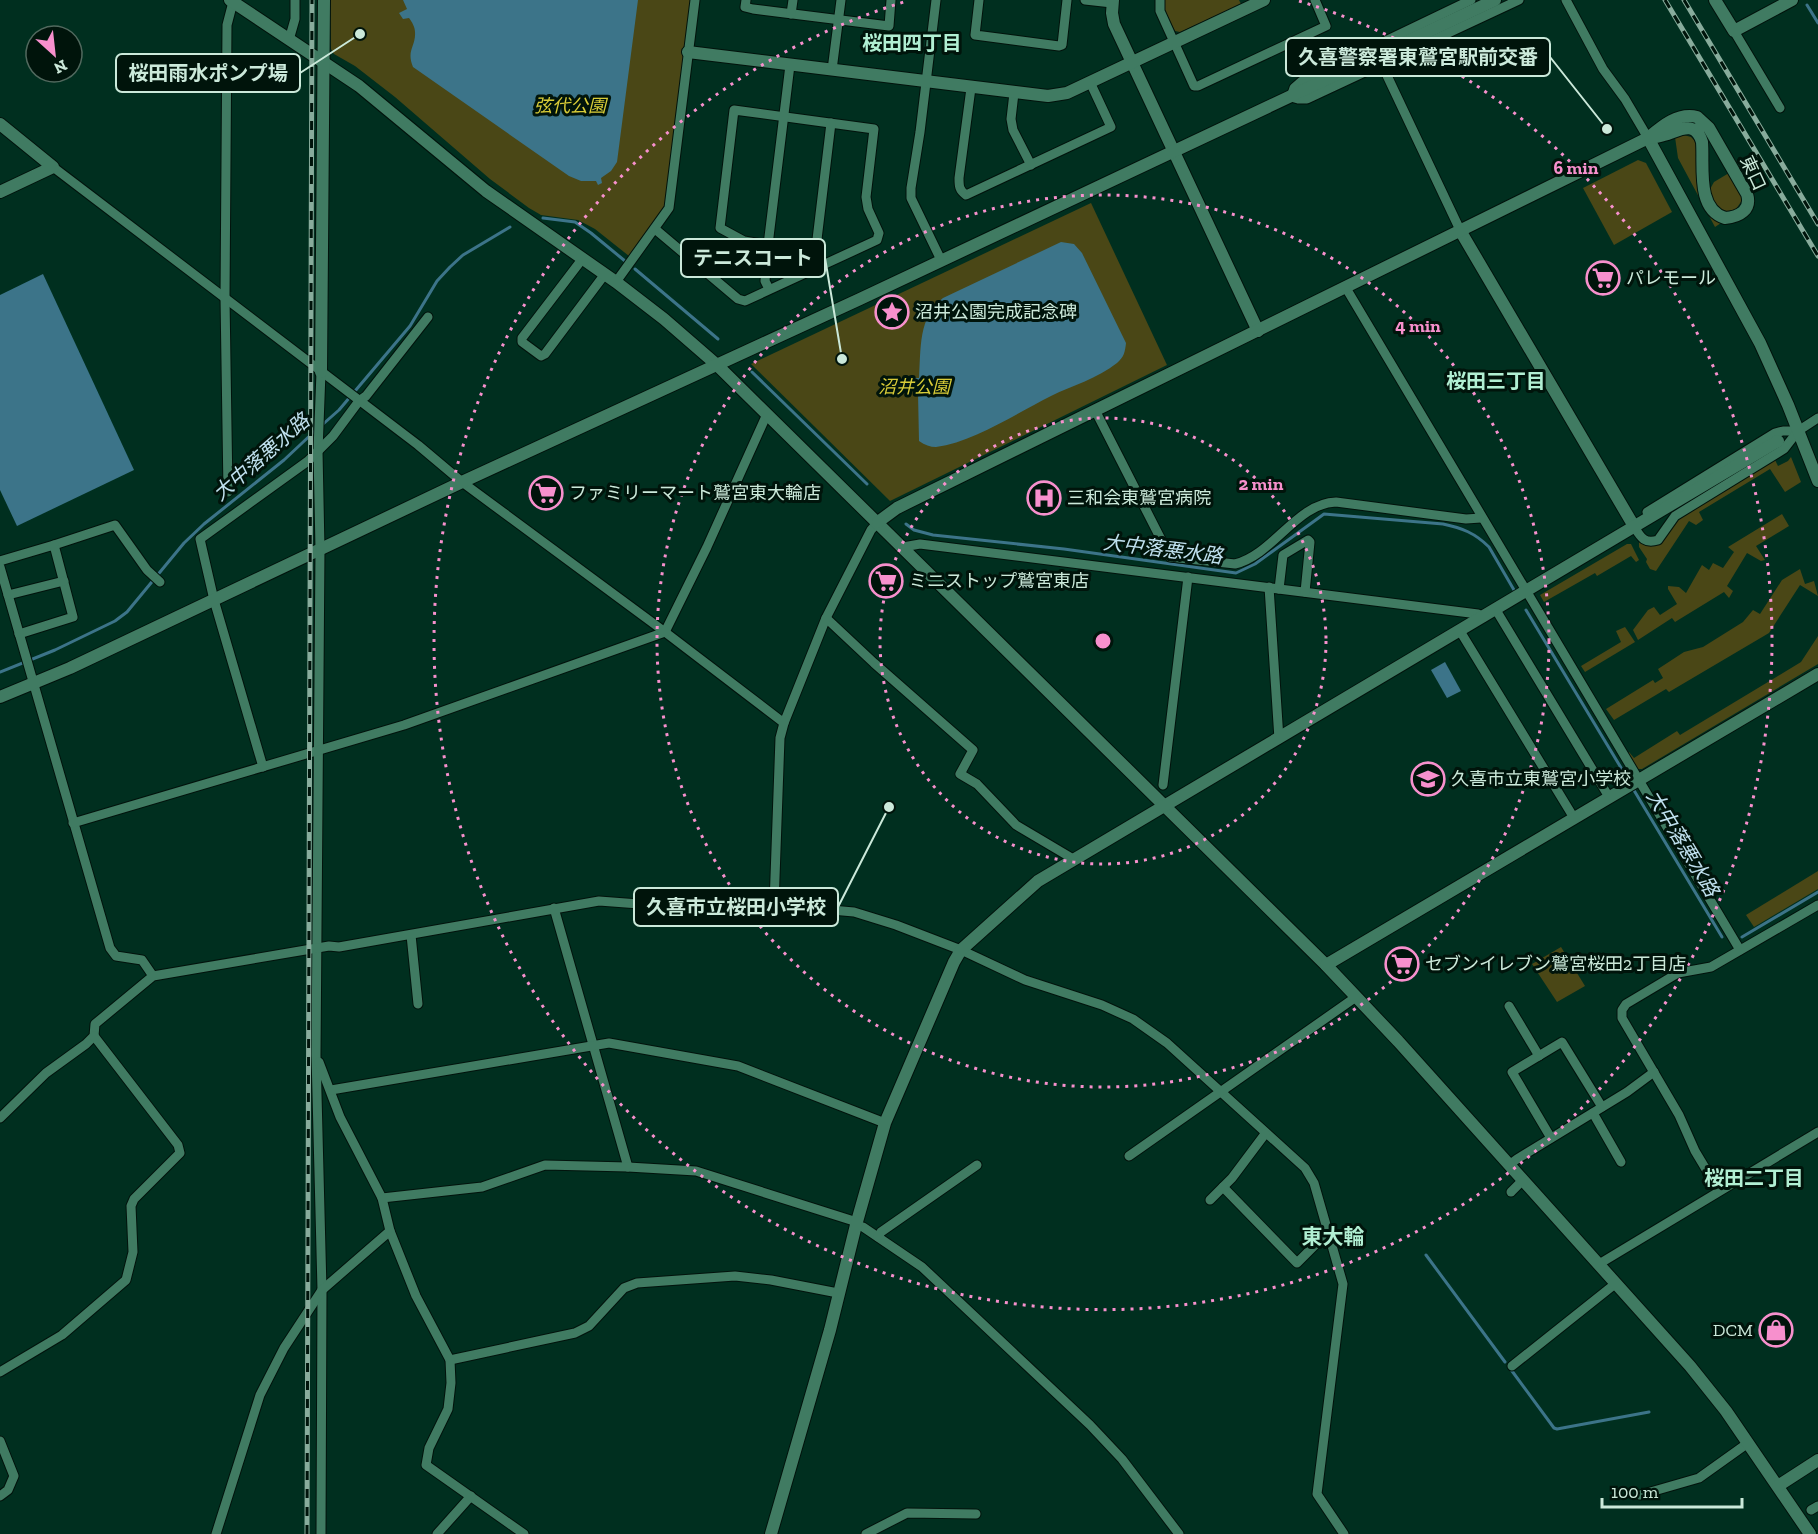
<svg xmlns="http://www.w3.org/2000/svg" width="1818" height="1534" viewBox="0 0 1818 1534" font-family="'Zilla Slab','Noto Sans JP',serif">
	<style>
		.green { fill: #4a4716 }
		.water { fill: #3c7489 }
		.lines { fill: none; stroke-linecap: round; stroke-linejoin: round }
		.stream { stroke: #3c7489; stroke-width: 3 }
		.minor-casing { stroke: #02130c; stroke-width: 11 }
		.tertiary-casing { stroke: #02130c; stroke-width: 14 }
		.minor { stroke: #407b62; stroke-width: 9 }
		.tertiary { stroke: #407b62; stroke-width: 12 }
		.rail-casing { stroke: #88ac9c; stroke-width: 5 }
		.rail { stroke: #00140b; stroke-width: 3; stroke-dasharray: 9; stroke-linecap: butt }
		.ring { fill: none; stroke: #f790cd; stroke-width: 3; stroke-dasharray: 3 6 }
		.labels { text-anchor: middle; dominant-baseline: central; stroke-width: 6; stroke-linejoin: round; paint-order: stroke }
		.park-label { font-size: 18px; font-style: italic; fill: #d8cc38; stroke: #00140b }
		.street-label { font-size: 18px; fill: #cbe9da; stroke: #00140b }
		.poi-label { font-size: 18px; fill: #cbe9da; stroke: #00140b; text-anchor: start }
		.neighbourhood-label { font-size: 20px; font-weight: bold; fill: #b1efd3; stroke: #00140b }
		.water-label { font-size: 20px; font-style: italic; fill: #c0e1ef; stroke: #00140b }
		.quarter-label { font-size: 21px; font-weight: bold; fill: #b1efd3; stroke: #00140b }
		.centre { fill: #f790cd; stroke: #00140b; stroke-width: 3 }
		.ring-label { font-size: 18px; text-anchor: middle; font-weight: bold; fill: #f790cd; stroke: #00140b; stroke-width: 6; stroke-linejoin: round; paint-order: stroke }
		.leader { fill: none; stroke: #cbe9da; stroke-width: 2 }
		.callout-dot { fill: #cbe9da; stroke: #00140b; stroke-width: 2 }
		.callout { fill: #00140b; stroke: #cbe9da; stroke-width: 2 }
		.callout-label { font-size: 20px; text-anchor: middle; font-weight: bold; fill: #cbe9da }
	</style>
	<rect width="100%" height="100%" fill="#002f1f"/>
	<g class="green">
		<path d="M330 0H691L665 206 629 256 595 229 578 220 541 215 529 208 490 179 395 97 355 66 334 54 331 49Z"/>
		<path d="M1165 0H1239L1241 4 1180 32 1175 31 1164 9Z"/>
		<path d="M1684 135 1691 137 1696 142C1700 171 1693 206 1721 223L1715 227 1678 158 1675 137Z"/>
		<path d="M1638 160 1646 163 1672 212 1614 245 1583 188Z"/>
		<path d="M1729 173 1743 199 1736 209 1726 212 1717 207 1709 191 1714 182Z"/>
		<path d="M1091 203 1167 365 890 501 751 364Z"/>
		<path d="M1791 457 1801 482 1785 492 1770 469 1699 512 1703 520 1696 525 1689 521 1656 571 1650 569 1646 562 1647 559 1639 547V542L1651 545 1658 544 1664 539 1675 519 1774 458 1778 466 1788 461Z"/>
		<path d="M1782 514 1789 526 1756 546 1765 560 1761 561 1747 553 1727 586 1733 591 1729 598 1724 592 1675 622 1672 618 1638 640 1633 630 1648 610 1654 607 1660 615 1677 604 1668 589V586L1679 587 1686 593 1702 565 1709 570 1713 563 1723 568 1734 552 1728 547Z"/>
		<path d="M1627 544H1631L1639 560 1636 562 1631 556 1597 576 1595 573 1544 602 1540 595Z"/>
		<path d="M1800 569 1805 584 1814 581 1818 596 1800 585 1769 633 1669 692 1666 689 1614 720 1606 709 1653 680 1655 683 1663 678 1658 669 1684 652 1703 647 1743 622 1753 610 1760 614 1782 580Z"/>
		<path d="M1625 627 1635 642 1585 672 1581 666 1621 642 1616 631Z"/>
		<path d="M1818 636V664L1642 769H1635L1627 755 1629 752 1634 758 1677 731 1680 735 1801 662Z"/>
		<path d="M1818 871V889L1754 927 1746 915Z"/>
		<path d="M1561 947 1585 986 1557 1002 1532 964Z"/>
	</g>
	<g class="water">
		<path d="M403 0H638L617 162 611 171 601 178 602 183 598 185 596 181H581L569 176 413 67C406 50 416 47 415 32 415 27 412 22 409 18L403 19 399 13 407 9Z"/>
		<path d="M1061 242 1074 244 1082 253 1126 343C1125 352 1124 357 1117 363 1097 379 1073 385 1051 396 1017 413 974 442 936 447 930 447 925 445 919 441L918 393 913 392V378H919C921 349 918 317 943 298Z"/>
		<path d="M43 274 134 470 17 526 0 490V295Z"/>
		<path d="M1445 662 1461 691 1447 698 1431 670Z"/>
	</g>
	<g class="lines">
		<g class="stream">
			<path d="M1807 5 1818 23"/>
			<path d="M543 218 575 222 591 233 625 261"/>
			<path d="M635 269 718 339"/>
			<path d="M752 372 867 484"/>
			<path d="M322 425 339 410 410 326 437 281 450 267 463 255 510 227"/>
			<path d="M906 524 914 530 933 535 1064 549 1236 573 1255 564 1324 514 1443 524C1462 528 1475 533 1489 547L1514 590"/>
			<path d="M1526 610 1629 781"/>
			<path d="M0 672 55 650 115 621 127 612 184 543 204 524 284 460 317 429"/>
			<path d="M1632 787 1722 937"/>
			<path d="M1742 937 1818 892"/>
			<path d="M1426 1255 1505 1362"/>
			<path d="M1512 1371 1554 1428 1557 1429 1649 1412"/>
		</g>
		<g class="minor-casing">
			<g id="minor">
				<path d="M746 0 745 7 753 9 889 26 891 0"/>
				<path d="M936 0 920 132 911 188V198L941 260"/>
				<path d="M979 0 975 35 1059 46 1062 45 1067 0"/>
				<path d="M1085 0 1112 3"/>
				<path d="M1160 0V11L1194 86H1198L1326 26 1315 0"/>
				<path d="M1471 0 1302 81 1294 88 1291 97 1298 99H1307L1519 0"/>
				<path d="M1566 0 1603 69 1625 99 1648 138"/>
				<path d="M791 14 793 0"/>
				<path d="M1734 31 1780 108"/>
				<path d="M289 40 295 19V0"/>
				<path d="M1382 65 1461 232"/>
				<path d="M832 70 841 0"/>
				<path d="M971 88 959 178C959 186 959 190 966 195L1111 127 1090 82"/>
				<path d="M1014 93 1011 119 1013 130 1031 165"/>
				<path d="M53 167 418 445 462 482 665 632 784 723"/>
				<path d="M655 229 738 299 745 301 877 240 879 233 868 209 866 197 874 129 734 110 720 228 744 241 768 245"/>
				<path d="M583 258 522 338V342L541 356 545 354 605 274"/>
				<path d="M819 266 815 256 831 123"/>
				<path d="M616 282 669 208 695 0"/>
				<path d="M1346 288 1740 950"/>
				<path d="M769 289 765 281 768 245 790 65"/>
				<path d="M321 372 318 451 320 549 316 1055 322 1290 321 1534"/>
				<path d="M1095 410 1170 557 1235 564C1273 555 1297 503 1336 502L1466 519 1481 518"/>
				<path d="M228 492 225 298 227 25 233 2"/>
				<path d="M1647 512 1775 433 1783 431H1798"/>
				<path d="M1636 525 1635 528C1641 538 1645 544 1658 540L1675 516 1784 449 1798 431 1818 418"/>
				<path d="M54 545 115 525 147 570 160 582"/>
				<path d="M903 547 920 544 1478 614 1484 617"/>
				<path d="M0 561 54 545 73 617 19 634"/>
				<path d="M0 567 110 948 116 956 142 960 153 976"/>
				<path d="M1269 587 1279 739"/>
				<path d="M1279 589 1283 555 1308 540 1310 542 1305 592"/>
				<path d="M8 595 64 581"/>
				<path d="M1496 610 1609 797"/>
				<path d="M826 618 874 663 973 750 960 774 977 784 1016 825 1075 860"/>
				<path d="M1460 631 1574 818"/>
				<path d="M263 767 214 600 200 539 308 461 333 436 359 401 366 396 428 317"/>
				<path d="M1163 785 1188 577"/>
				<path d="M73 823 404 725 665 632 707 547 767 414"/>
				<path d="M774 905 780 738 784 723 826 618 871 530 878 522"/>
				<path d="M554 908 628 1167"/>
				<path d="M411 935 418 1004"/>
				<path d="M1509 1006 1539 1056"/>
				<path d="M319 1062 340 1117 382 1198"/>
				<path d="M331 1090 609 1043 738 1066 885 1123"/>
				<path d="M1593 1113 1621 1162"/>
				<path d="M0 1118 46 1073 86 1044 94 1036 95 1024 153 976 329 946 339 947 599 901 706 909 774 905 854 912 896 925 961 950 1025 980 1102 1005 1133 1019 1167 1043 1305 1168 1314 1183 1343 1284 1317 1494 1344 1534"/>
				<path d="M1551 1138 1512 1072 1562 1042 1602 1107"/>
				<path d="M1129 1156 1356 997"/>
				<path d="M1509 1165 1517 1159 1627 1092 1654 1072"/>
				<path d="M1223 1187 1297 1263 1322 1238 1329 1234"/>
				<path d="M1719 1191 1695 1151 1679 1115 1622 1018V1010L1626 1004 1678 973 1711 967 1818 905"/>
				<path d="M1511 1192 1523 1180"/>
				<path d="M1210 1200 1232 1178 1265 1134"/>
				<path d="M856 1225 863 1227 922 1267 1090 1425 1122 1459 1179 1534"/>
				<path d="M878 1237 881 1232 977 1165"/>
				<path d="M1599 1264 1818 1132"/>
				<path d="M450 1360 575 1333 589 1326 624 1288 637 1283 735 1276 771 1280 838 1293"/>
				<path d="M1512 1366 1615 1284"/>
				<path d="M0 1372 62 1335 126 1280 133 1252 131 1206 134 1199 180 1153 178 1145 94 1036"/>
				<path d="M0 1441 14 1476 8 1490 0 1496"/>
				<path d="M1640 1495 1699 1478 1748 1443"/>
				<path d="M1811 1510 1818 1506"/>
				<path d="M216 1534 260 1395 284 1348 322 1290 390 1231"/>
				<path d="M437 1534 471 1496"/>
				<path d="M524 1534 426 1465 429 1448 448 1409 451 1383 450 1360 416 1296 390 1231 382 1198 482 1187 545 1165 628 1167 696 1171 857 1222"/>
				<path d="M866 1534 907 1513 976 1514"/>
			</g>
		</g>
		<g class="tertiary-casing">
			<g id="tertiary">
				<path d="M230 0 359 86 486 191 616 282 664 319 717 365 1326 965 1398 1041 1690 1366 1726 1411 1810 1534"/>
				<path d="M1113 0 1112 13 1114 24 1258 331"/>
				<path d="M1715 0 1734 31 1792 0"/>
				<path d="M688 52 1048 96 1067 93 1264 0"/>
				<path d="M0 124 53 167 0 192"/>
				<path d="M1648 138 1760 343 1788 405 1818 481"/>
				<path d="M1461 232 1635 528"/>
				<path d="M321 372 324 0"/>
				<path d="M878 522 897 508 1648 138C1661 127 1678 112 1697 117L1709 128 1747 194C1752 210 1739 217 1725 218 1696 209 1704 166 1702 142 1695 119 1679 131 1664 135 1659 137 1654 137 1648 138"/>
				<path d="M0 697 70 668 462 482 860 299 1495 0"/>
				<path d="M1326 965 1818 674"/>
				<path d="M1778 1486 1818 1460"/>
				<path d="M771 1534 830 1330 856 1225 885 1123 954 962 961 950 1038 881 1778 441"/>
			</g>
		</g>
		<use href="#minor" class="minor"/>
		<use href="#tertiary" class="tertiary"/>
		<g class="rail-casing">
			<g id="rail">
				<path d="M1665 0 1818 256"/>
				<path d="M1684 0 1818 224"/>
				<path d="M307 1534 312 0"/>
			</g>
		</g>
		<use href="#rail" class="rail"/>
	</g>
	<g class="ring">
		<circle cx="1103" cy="641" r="223"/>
		<circle cx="1103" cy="641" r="446"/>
		<path d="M1299 1A669 669 0 1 1 907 1"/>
	</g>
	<defs>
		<g id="supermarket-ring" transform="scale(1.725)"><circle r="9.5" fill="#00140b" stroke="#f790cd" stroke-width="1.5"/><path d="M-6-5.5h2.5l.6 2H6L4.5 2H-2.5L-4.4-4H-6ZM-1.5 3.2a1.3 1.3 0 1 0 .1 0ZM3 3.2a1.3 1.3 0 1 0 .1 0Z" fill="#f790cd"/></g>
		<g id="sight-ring" transform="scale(1.725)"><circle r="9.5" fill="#00140b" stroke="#f790cd" stroke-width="1.5"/><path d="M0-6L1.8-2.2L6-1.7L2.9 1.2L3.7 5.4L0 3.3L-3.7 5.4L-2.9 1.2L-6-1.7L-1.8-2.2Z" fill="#f790cd"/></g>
		<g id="hospital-ring" transform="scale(1.725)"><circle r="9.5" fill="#00140b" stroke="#f790cd" stroke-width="1.5"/><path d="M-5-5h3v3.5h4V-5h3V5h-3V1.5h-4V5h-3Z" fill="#f790cd"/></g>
		<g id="school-ring" transform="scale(1.725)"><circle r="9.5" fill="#00140b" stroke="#f790cd" stroke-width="1.5"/><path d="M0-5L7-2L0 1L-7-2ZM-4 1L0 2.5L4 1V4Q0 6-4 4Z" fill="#f790cd"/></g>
		<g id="shop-ring" transform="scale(1.725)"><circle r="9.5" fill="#00140b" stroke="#f790cd" stroke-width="1.5"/><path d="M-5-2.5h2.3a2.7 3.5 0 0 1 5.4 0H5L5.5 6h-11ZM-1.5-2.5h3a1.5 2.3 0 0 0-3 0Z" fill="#f790cd"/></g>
	</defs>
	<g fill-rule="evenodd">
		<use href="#supermarket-ring" x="1603" y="278"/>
		<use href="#sight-ring" x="892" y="312"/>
		<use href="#supermarket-ring" x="546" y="493"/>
		<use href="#hospital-ring" x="1044" y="498"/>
		<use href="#supermarket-ring" x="886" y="581"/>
		<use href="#school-ring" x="1428" y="779"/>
		<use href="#supermarket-ring" x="1402" y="964"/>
		<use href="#shop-ring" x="1776" y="1330"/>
	</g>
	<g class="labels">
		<g class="park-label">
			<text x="570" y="106">弦代公園</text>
			<text x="914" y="387">沼井公園</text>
		</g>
		<g class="street-label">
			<text transform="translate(1753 173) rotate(65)">東口</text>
		</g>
		<g class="poi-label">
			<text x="1626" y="278">パレモール</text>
			<text x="915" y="312">沼井公園完成記念碑</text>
			<text x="569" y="493">ファミリーマート鷲宮東大輪店</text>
			<text x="1067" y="498">三和会東鷲宮病院</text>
			<text x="909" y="581">ミニストップ鷲宮東店</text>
			<text x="1451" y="779">久喜市立東鷲宮小学校</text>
			<text x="1425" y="964">セブンイレブン鷲宮桜田2丁目店</text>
			<text x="1753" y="1330" text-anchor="end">DCM</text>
		</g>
		<g class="neighbourhood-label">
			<text x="912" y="43">桜田四丁目</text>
			<text x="1496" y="381">桜田三丁目</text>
			<text x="1754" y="1178">桜田二丁目</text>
		</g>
		<g class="water-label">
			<text transform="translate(261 457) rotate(-41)">大中落悪水路</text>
			<text transform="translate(1163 549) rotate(7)">大中落悪水路</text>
			<text transform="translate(1683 843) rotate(59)">大中落悪水路</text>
		</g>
		<g class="quarter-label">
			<text x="1333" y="1236">東大輪</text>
		</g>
	</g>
	<circle cx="1103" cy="641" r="9" class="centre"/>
	<g class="ring-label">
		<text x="1576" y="174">6 min</text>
		<text x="1418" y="332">4 min</text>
		<text x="1261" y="490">2 min</text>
	</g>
	<path class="leader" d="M1607 129L1550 57M360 34L300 73M842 359L825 258M889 807L838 907"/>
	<g class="callout-dot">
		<circle cx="1607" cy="129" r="6"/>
		<circle cx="360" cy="34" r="6"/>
		<circle cx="842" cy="359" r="6"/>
		<circle cx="889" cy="807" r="6"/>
	</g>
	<g class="callout">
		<rect x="1286" y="38" width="264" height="38" rx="6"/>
		<rect x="116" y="54" width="184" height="38" rx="6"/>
		<rect x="681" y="239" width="144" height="38" rx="6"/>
		<rect x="634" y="888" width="204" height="38" rx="6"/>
	</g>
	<g class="callout-label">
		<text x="1418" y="64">久喜警察署東鷲宮駅前交番</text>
		<text x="208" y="80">桜田雨水ポンプ場</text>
		<text x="753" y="265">テニスコート</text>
		<text x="736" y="914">久喜市立桜田小学校</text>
	</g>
	<g transform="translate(54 54) rotate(153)"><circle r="28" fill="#00140b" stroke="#51695e" stroke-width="1.5"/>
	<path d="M0-4.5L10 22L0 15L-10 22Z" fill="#f790cd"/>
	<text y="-9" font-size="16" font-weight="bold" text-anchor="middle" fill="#cbe9da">N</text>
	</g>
	<path d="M1602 1498v9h140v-9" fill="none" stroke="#cbe9da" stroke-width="3"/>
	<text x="1611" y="1498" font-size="18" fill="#cbe9da" stroke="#00140b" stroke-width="4.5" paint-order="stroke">100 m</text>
</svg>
